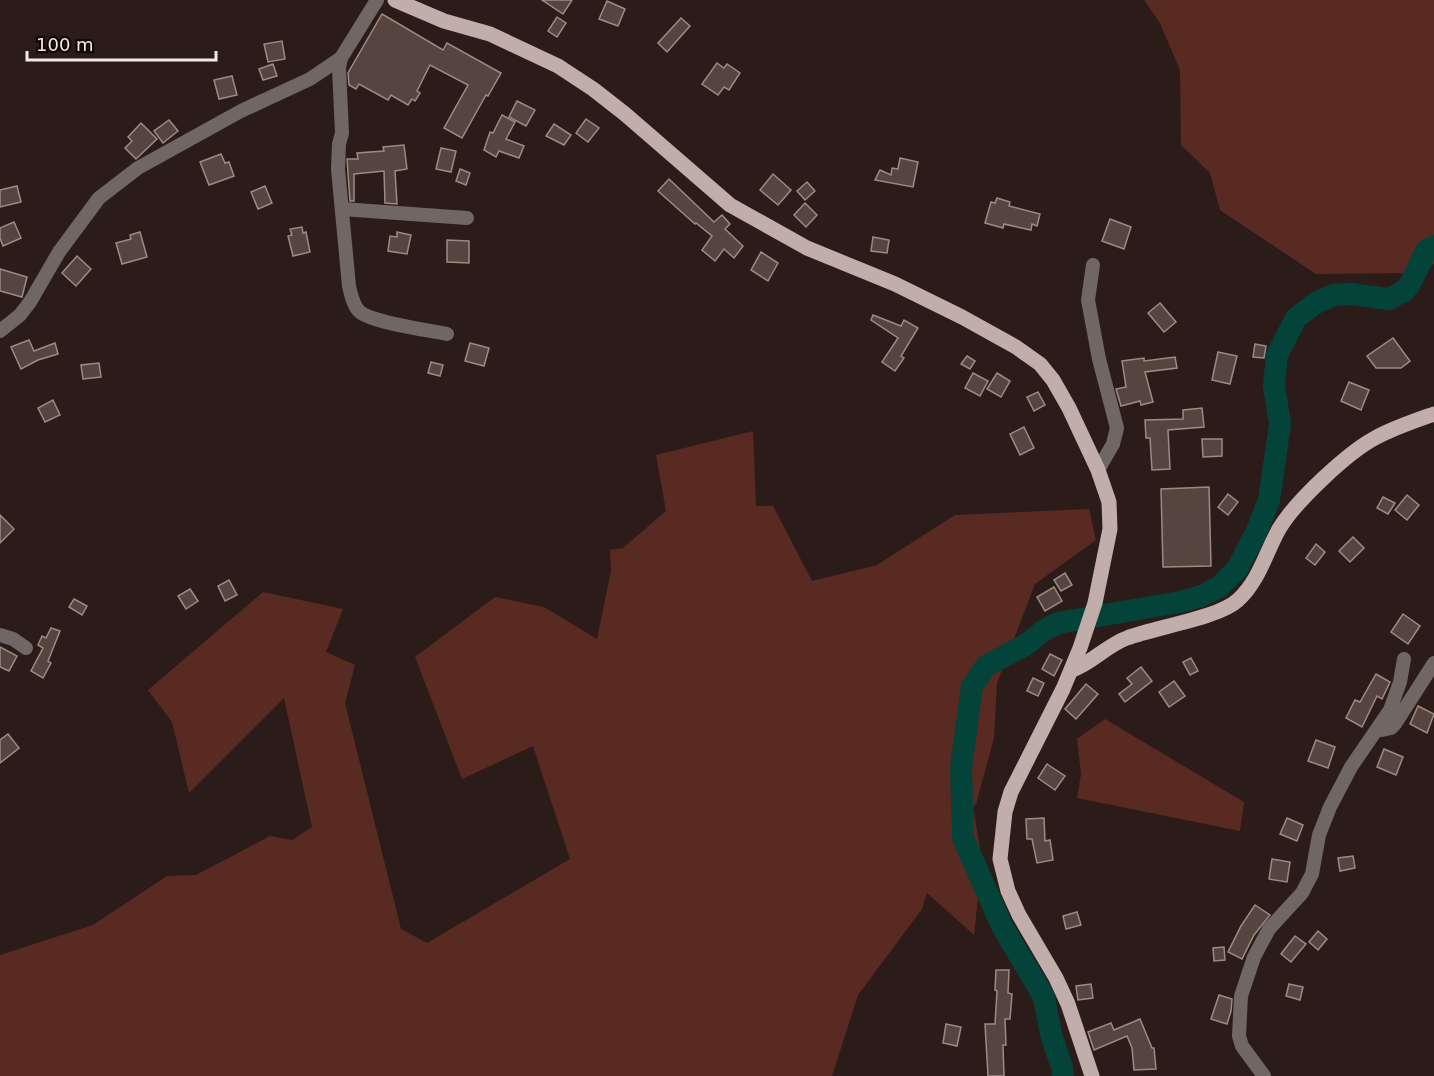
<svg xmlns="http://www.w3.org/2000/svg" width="1434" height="1076" viewBox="0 0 1434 1076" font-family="'DejaVu Sans',sans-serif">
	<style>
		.green { fill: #592a21 }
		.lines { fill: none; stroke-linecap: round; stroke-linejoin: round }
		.river { stroke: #044339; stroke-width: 22 }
		.building { fill: #56443f; stroke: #9e8985; stroke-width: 1.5 }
		.minor { stroke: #706765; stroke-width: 14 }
		.major { stroke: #c1aeaa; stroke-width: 15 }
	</style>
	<rect width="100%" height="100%" fill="#2c1c19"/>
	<g class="green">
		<path d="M1144 0H1434V264L1410 273 1316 274 1220 210 1210 173 1181 145 1180 70 1160 23Z"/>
		<path d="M753 431 756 506H773L812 581 877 565 955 515 1089 509 1096 540 1035 584 997 683 994 738 976 804 973 807 982 860 974 935 927 893 922 909 858 995 832 1076H0V955L93 925 167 876 196 875 270 836 292 840 312 827 284 698 189 793 172 722 148 690 263 592 343 609 326 652 355 665 345 703 401 929 427 943 570 859 533 746 462 779 415 657 495 597 544 607 597 639 611 571 610 550 623 548 666 511 656 455Z"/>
		<path d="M1105 719 1244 802 1240 831 1077 798 1081 774 1077 739Z"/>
	</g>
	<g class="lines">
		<path class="river" d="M1063 1076 1062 1067 1051 1034 1044 997 1002 926 963 838 961 767 972 686 986 666 1027 644 1043 631 1058 623 1180 602 1201 596 1219 587 1237 569 1256 533 1269 500 1280 424 1274 386 1277 355 1296 318 1316 303 1333 295 1351 294 1389 299 1404 291 1410 284 1426 251 1434 246"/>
	</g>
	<g class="building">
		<path d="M542 0H572L563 14Z"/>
		<path d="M607 1 625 9 618 26 599 19Z"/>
		<path d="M382 14 443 50 447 43 501 73 488 96 486 95 462 138 444 128 468 85 430 65 417 91 420 93 415 101 412 99 408 105 391 95 388 100 359 84 356 89 349 85 348 73Z"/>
		<path d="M557 17 566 23 557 37 548 31Z"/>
		<path d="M681 18 690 26 667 52 658 43Z"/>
		<path d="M282 41 285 59 268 62 264 44Z"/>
		<path d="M717 63 724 68 727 64 740 73 729 90 724 87 718 95 702 84Z"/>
		<path d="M273 64 277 76 263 80 259 69Z"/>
		<path d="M232 76 237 95 219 99 214 80Z"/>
		<path d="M517 101 535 110 526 126 509 117Z"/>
		<path d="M502 115 515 122 506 139 524 146 519 158 499 151 496 157 484 150 490 132 493 133Z"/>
		<path d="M586 119 599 128 588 142 576 133Z"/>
		<path d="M169 120 178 131 163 143 154 131Z"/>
		<path d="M141 123 157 139 136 159 125 148 132 141 128 137Z"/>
		<path d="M554 124 571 135 564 145 546 136Z"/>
		<path d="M404 145 407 169 395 171 397 204 385 203 384 171 354 174V201H350L347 159H358L357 153 384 151 383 147Z"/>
		<path d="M441 148 456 151 451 172 436 169Z"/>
		<path d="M221 154 225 163 229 162 234 176 209 185 200 162Z"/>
		<path d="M900 158 918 162 913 187 875 180 880 170 891 175 892 168 898 169Z"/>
		<path d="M460 169 470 173 466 185 456 181Z"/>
		<path d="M773 174 791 190 778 205 760 190Z"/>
		<path d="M669 179 714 222 722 215 730 224 725 229 743 246 734 258 724 249 715 261 702 250 712 236 696 223 695 224 658 191Z"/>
		<path d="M807 182 815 191 805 200 797 191Z"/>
		<path d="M17 186 21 202 0 207V190Z"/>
		<path d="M265 186 272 203 258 209 251 192Z"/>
		<path d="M997 198 1010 202 1009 206 1040 214 1037 226 1032 224 1031 230 1004 224 1003 228 985 223 991 202 995 203Z"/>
		<path d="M805 203 817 215 806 227 794 215Z"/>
		<path d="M1110 219 1131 227 1124 249 1102 241Z"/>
		<path d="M14 222 21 238 3 246 0 238V228Z"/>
		<path d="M302 227 303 233 306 232 310 252 293 256 288 236 292 235 290 229Z"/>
		<path d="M140 232 147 257 122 264 116 243 131 239 130 235Z"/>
		<path d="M397 232 411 235 407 254 388 251 390 236 397 237Z"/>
		<path d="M873 237 889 240 887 253 871 251Z"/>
		<path d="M447 240 469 241V263L447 262Z"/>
		<path d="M761 252 778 263 768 281 751 270Z"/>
		<path d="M77 256 91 269 76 286 62 273Z"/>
		<path d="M0 269 27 277 22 297 0 291Z"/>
		<path d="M1160 303 1176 322 1164 332 1148 313Z"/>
		<path d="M873 315 901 326 904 320 918 328 901 356 904 358 895 371 882 362 898 338 871 320Z"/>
		<path d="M1393 338 1410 361 1401 368H1376L1367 356Z"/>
		<path d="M29 340 34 351 55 343 58 354 38 360 21 369 11 347Z"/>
		<path d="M470 343 489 348 484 366 465 361Z"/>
		<path d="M1255 344 1266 346 1264 358 1253 357Z"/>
		<path d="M1218 352 1237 356 1230 384 1212 380Z"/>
		<path d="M967 356 975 361 970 369 961 364Z"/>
		<path d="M1175 357 1177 368 1145 372 1153 402 1141 405 1140 401 1121 406 1116 389 1126 387 1122 361 1144 358V361Z"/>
		<path d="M431 362 443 365 440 376 428 373Z"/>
		<path d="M99 363 101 377 83 379 81 365Z"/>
		<path d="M973 373 988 381 980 396 965 388Z"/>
		<path d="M997 373 1010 381 1001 397 987 389Z"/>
		<path d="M1349 382 1369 390 1361 410 1341 401Z"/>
		<path d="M1038 392 1045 405 1034 411 1027 397Z"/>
		<path d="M53 400 60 415 45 422 38 408Z"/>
		<path d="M1202 408 1204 427 1168 430 1170 469 1152 470 1150 438H1146L1145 420 1183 419V410Z"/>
		<path d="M1024 427 1034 448 1020 455 1010 434Z"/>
		<path d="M1202 439H1222V456L1203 457Z"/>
		<path d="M1209 487 1211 566 1163 567 1161 489Z"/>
		<path d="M1228 494 1238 502 1228 515 1218 507Z"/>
		<path d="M1407 495 1419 505 1407 520 1395 510Z"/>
		<path d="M1383 497 1395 503 1388 514 1377 508Z"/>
		<path d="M0 515 14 529 0 543Z"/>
		<path d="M1353 537 1364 548 1350 562 1339 551Z"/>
		<path d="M1316 544 1325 552 1315 565 1306 558Z"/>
		<path d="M1065 573 1072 585 1061 591 1054 580Z"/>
		<path d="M229 580 237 595 225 601 218 586Z"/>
		<path d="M1054 587 1062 601 1045 611 1037 597Z"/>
		<path d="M190 589 198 601 186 609 178 596Z"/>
		<path d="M74 599 87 606 82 615 69 607Z"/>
		<path d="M1403 614 1420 626 1408 644 1391 632Z"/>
		<path d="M51 628 60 631 48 661 51 663 43 678 31 671 43 648 38 645 42 636 46 638Z"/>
		<path d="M0 647 17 656 9 671 0 667Z"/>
		<path d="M1050 654 1062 660 1054 676 1042 669Z"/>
		<path d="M1191 658 1198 671 1190 675 1183 662Z"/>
		<path d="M1141 667 1152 681 1125 702 1119 694 1132 684 1127 678Z"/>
		<path d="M1376 674 1390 682 1382 699 1377 696 1362 727 1346 718 1355 700 1360 702Z"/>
		<path d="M1033 678 1044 683 1038 696 1027 691Z"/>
		<path d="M1174 681 1185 696 1169 707 1159 692Z"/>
		<path d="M1086 684 1098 694 1076 719 1065 709Z"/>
		<path d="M1418 706 1434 714 1427 733 1410 724Z"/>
		<path d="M8 734 19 748 0 763V740Z"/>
		<path d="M1316 740 1335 747 1328 768 1308 761Z"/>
		<path d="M1384 749 1403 757 1396 775 1377 767Z"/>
		<path d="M1047 764 1065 776 1055 790 1038 778Z"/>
		<path d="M1044 818 1045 841 1050 840 1053 860 1037 863 1032 839H1027L1026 819Z"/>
		<path d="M1287 818 1303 825 1297 841 1280 834Z"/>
		<path d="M1353 856 1355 868 1340 871 1338 858Z"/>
		<path d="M1272 859 1290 862 1287 882 1269 879Z"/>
		<path d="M1255 905 1270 915 1254 935 1242 959 1228 952 1241 926Z"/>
		<path d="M1077 912 1081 925 1066 929 1063 916Z"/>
		<path d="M1318 931 1327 939 1318 950 1309 942Z"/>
		<path d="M1295 936 1306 944 1291 962 1281 954Z"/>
		<path d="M1224 947 1225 960 1214 961 1213 948Z"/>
		<path d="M996 970H1009L1008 993 1012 994 1010 1019H1005L1006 1045H1003L1004 1076H988L985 1024H995L997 991 995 990Z"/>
		<path d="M1091 984 1093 998 1078 1000 1076 986Z"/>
		<path d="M1289 984 1303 987 1300 1000 1286 996Z"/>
		<path d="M1219 995 1232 999 1231 1011 1227 1024 1211 1019Z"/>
		<path d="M1140 1019 1152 1048H1154L1156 1069 1134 1070 1132 1048 1127 1036 1094 1050 1088 1032 1111 1023 1114 1030Z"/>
		<path d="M946 1024 961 1027 957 1046 943 1043Z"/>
	</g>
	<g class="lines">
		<g class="minor">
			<path d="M377 0 341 58 339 68 342 133 339 144 338 169 349 286C351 294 353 306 360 312 374 323 428 330 447 334"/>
			<path d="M342 209 467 218"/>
			<path d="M1093 265 1088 300 1099 359 1117 428 1113 444 1098 470"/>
			<path d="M0 331 20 315 30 302 59 252 99 198 138 168 241 111 310 79 341 58"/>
			<path d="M0 635 13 639 26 648"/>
			<path d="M1378 729 1382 730 1391 728 1395 724 1434 663"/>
			<path d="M1264 1076 1242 1046 1239 1036 1241 996 1254 957 1269 929 1302 893 1312 874 1319 835 1330 807 1351 767 1390 710 1400 682 1404 659"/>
		</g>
		<g class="major">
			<path d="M395 0 444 21 490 34 558 66 593 89 625 114 730 205 807 248 895 284 962 317 1016 347 1040 364 1053 380 1069 408 1098 470 1109 502 1110 529 1095 603 1080 648 1063 689 1011 792 1005 812 1000 859 1008 891 1019 915 1056 978 1068 1004 1092 1076"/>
			<path d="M1072 670C1091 664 1107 645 1127 638 1156 627 1219 618 1238 600 1259 581 1266 552 1279 529 1295 502 1347 453 1375 438 1393 428 1414 421 1434 414"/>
		</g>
	</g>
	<path d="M27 51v9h189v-9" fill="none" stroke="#f4e8e5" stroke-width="3"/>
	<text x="36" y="51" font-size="18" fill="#f4e8e5" stroke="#100907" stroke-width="4.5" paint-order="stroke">100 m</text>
</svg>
